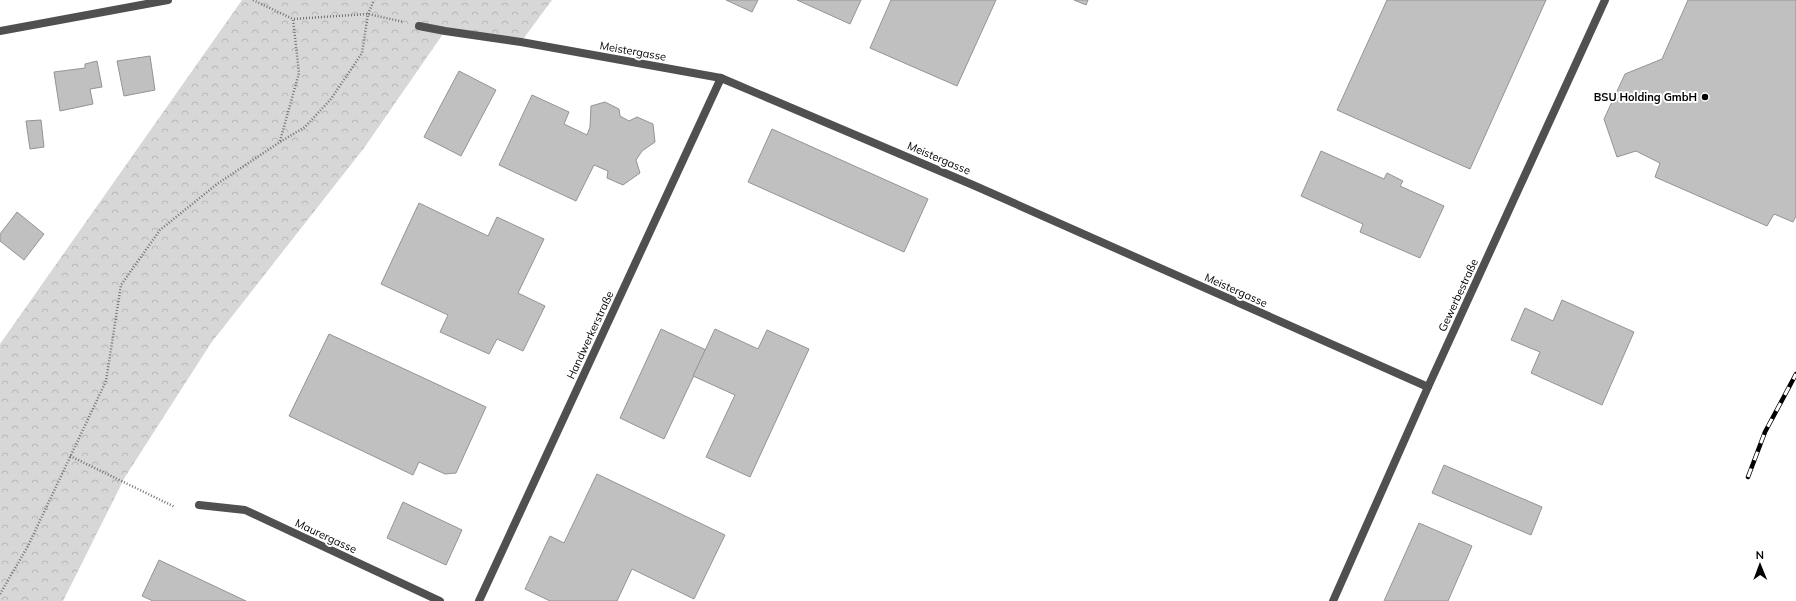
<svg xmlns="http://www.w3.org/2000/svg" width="1796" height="601" viewBox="0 0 1796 601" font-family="Mulish,sans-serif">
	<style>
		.forest { fill: url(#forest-crowns) }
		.building { fill: #c0c0c0; stroke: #949494 }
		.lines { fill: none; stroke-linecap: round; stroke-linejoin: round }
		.path { stroke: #727272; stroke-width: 2.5; stroke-dasharray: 1 2; stroke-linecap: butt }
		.minor { stroke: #505050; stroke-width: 8 }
		.rail-casing { stroke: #000; stroke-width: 4.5 }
		.rail { stroke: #fff; stroke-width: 3; stroke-dasharray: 9; stroke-linecap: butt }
		.poi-dot { fill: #000; stroke: #fff; stroke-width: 1.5 }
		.labels { text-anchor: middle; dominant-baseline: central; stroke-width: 4; stroke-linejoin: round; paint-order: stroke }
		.street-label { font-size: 11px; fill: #000; stroke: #fff }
		.poi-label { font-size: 11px; font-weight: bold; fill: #000; stroke: #fff; text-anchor: end }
	</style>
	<defs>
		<pattern id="forest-crowns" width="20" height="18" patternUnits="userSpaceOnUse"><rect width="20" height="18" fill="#d7d7d7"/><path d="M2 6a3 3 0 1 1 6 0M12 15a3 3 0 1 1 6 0" fill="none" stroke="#b7b7b7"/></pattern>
	</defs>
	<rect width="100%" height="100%" fill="#fff"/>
	<path class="forest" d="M242 0H552L521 42 445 31 364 148 211 343 125 477 63 601H0V344Z"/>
	<g class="building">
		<path d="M726 0H758L752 12Z"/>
		<path d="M797 0H861L850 24Z"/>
		<path d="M891 0H996L957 86 870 48Z"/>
		<path d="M1074 0H1088L1086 5Z"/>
		<path d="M1387 0H1546L1470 169 1337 110Z"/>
		<path d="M1688 0H1796V216L1793 222 1774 214 1767 226 1655 177 1660 163 1636 151 1617 157 1604 119 1625 74 1662 59Z"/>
		<path d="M150 56 155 90 124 96 117 61Z"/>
		<path d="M97 61 102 87 90 89 93 104 60 111 54 72 85 68V64Z"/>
		<path d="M459 71 496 90 461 156 424 137Z"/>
		<path d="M532 95 569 112 564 124 587 135 590 127 591 106 605 102 619 109 620 116 629 121 637 117 653 124 655 142 642 151 636 160 640 173 623 185 607 178 608 171 594 165 576 201 499 165Z"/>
		<path d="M41 120 44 147 30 149 26 121Z"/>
		<path d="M772 129 928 199 904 252 748 182Z"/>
		<path d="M1321 151 1384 179 1387 173 1403 181 1400 186 1444 206 1420 258 1360 232 1363 224 1301 196Z"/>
		<path d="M419 203 488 236 497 217 544 239 518 293 545 306 523 351 497 339 489 354 440 332 448 315 381 284Z"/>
		<path d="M17 212 44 234 24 260 0 241V234Z"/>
		<path d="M1562 300 1634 332 1602 405 1531 373 1540 352 1511 340 1525 308 1553 321Z"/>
		<path d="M661 329 706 350 664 439 620 418Z"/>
		<path d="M715 329 758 349 767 330 809 349 750 477 706 457 735 395 693 376Z"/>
		<path d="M329 334 486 407 456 473 445 474 419 462 413 475 289 416Z"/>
		<path d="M1444 465 1542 507 1531 535 1432 493Z"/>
		<path d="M597 474 725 535 694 599 632 569 617 601H550L525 589 550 536 564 543Z"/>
		<path d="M403 502 462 530 446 565 387 538Z"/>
		<path d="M1419 523 1472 546 1448 601H1384Z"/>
		<path d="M159 560 246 601H153L142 596Z"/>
	</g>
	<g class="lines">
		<g class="path">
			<path d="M253 0 293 19"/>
			<path d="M280 141 299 73 293 19 368 14 404 22"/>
			<path d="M70 456 175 507"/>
			<path d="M0 594 28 546 106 381 121 285 160 230 217 184 280 142 305 127 331 99 362 53 368 14 374 0"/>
		</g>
		<g class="minor">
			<path d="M419 26 445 31 521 42 721 78 973 185 1428 387"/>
			<path d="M0 31 168 0"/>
			<path d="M199 505 245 510 440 601"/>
			<path d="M479 601 721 78"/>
			<path d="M1333 601 1428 387 1605 0"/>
		</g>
		<g class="rail-casing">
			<path id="rail" d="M1748 477 1765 432 1796 374"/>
		</g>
		<use href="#rail" class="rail"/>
	</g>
	<circle class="poi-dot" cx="1705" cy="97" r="4"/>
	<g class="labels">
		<g class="street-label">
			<text transform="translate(633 51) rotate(10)">Meistergasse</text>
			<text transform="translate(939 158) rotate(23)">Meistergasse</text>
			<text transform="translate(1236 290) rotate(24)">Meistergasse</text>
			<text transform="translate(1458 295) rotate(-65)">Gewerbestraße</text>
			<text transform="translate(590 335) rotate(-65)">Handwerkerstraße</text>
			<text transform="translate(326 536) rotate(25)">Maurergasse</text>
		</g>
		<g class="poi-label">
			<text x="1697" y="97">BSU Holding GmbH</text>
		</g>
	</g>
	<g transform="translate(1760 565) rotate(359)" stroke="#ffffff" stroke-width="3" paint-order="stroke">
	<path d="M0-3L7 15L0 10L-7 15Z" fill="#000000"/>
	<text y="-6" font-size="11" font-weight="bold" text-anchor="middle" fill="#000000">N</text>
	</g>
</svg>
